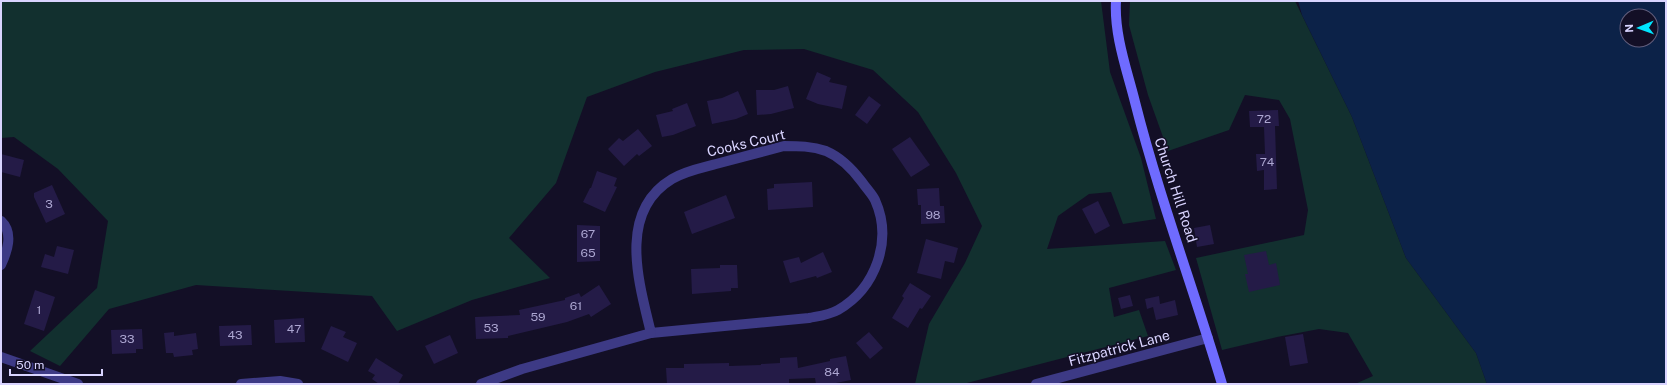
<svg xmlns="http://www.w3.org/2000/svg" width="1667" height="385" viewBox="0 0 1667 385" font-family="'Public Sans',sans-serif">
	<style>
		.green { fill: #12302f }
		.water { fill: #0c2248; fill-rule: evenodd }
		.building { fill: #241b47 }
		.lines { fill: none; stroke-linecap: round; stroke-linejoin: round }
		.street { stroke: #3d3a85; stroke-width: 10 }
		.secondary { stroke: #6f6bff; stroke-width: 10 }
		.labels { text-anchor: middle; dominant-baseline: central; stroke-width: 3; stroke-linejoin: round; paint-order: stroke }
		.number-label { font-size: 12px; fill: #aca6d1 }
		.street-label { font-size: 14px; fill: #d9d4ff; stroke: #130f26 }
	</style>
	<rect width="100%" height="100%" fill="#130f26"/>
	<g class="green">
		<path d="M1 1H1101L1110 72 1141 158 1156 219 1123 224 1111 192 1089 194 1058 216 1047 249 1165 241 1176 270 1109 288 1114 317 1139 310 1148 336 963 384H915L929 324 965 263 982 226 956 173 918 112 873 70 804 49 744 50 655 72 587 97 556 183 509 238 550 278 472 300 397 331 372 296 196 285 109 309 60 366 30 351 97 288 108 221 58 169 14 137 1 138Z"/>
		<path d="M1130 1H1295L1352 117 1406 258 1476 353 1487 384H1355L1373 376 1348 333 1319 329 1277 337 1222 350 1196 258 1304 235 1308 210 1290 119 1279 100 1245 95 1229 130 1168 151 1148 95 1129 25Z"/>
	</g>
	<path class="water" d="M1298 1H1666V384H1487L1476 353 1406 258 1352 117 1302 15ZM1627 16H1651V40H1627Z"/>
	<g class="building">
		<path d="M817 72 831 78 829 82 847 86 842 109 818 104 806 99Z"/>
		<path d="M788 86 794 108 771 114 757 115 756 90H774Z"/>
		<path d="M738 91 748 114 736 119 712 124 707 101 722 98Z"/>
		<path d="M869 96 881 105 867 124 855 115Z"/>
		<path d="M687 103 696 126 673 135 662 137 656 115 673 111 672 109Z"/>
		<path d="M1278 110 1279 126H1275L1277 189 1264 190V170L1257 171 1256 154H1265L1264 127H1250L1249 111Z"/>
		<path d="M638 129 652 146 639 156 637 154 624 166 608 149 619 138 623 141Z"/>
		<path d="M910 137 930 165 911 177 892 149Z"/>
		<path d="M1 154 24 160 20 177 1 172Z"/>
		<path d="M597 171 617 178 614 186 617 187 605 212 583 202 590 188H591Z"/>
		<path d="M812 182 813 207 768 210 767 189 774 188V184Z"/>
		<path d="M52 185 65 214 46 223 34 197V193Z"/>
		<path d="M939 188 940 206H944L945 223 921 224V205H918L917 189Z"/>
		<path d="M726 195 735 218 692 234 684 212Z"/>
		<path d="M1098 201 1110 226 1095 234 1082 209Z"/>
		<path d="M577 225 600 226V261L577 262Z"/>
		<path d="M1210 225 1214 244 1197 247 1194 228Z"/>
		<path d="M926 239 958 248 954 263 945 261 941 279 917 273Z"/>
		<path d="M57 246 74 250 68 274 41 267 45 254 54 257Z"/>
		<path d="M1266 251 1269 265 1276 263 1280 285 1249 292 1245 274H1248L1244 255Z"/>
		<path d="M823 252 832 272 817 278 816 276 790 283 783 261 799 257 801 263Z"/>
		<path d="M720 265H737L738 288H731V291L692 294 691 269 720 268Z"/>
		<path d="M910 283 931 296 922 309 920 308 908 328 892 318 904 298 902 296Z"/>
		<path d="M599 285 611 304 591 317 589 314 567 322 508 336V338L476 339 475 317 520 315 519 310 565 300V298L579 293 581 297Z"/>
		<path d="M35 290 55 297 44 331 24 324Z"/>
		<path d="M1130 295 1133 306 1121 309 1118 298Z"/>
		<path d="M1159 296 1160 304 1175 300 1178 315 1156 320 1153 307 1147 309 1145 299Z"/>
		<path d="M304 318 305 342 275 343 274 320Z"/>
		<path d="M251 325 252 345 220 346 219 326Z"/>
		<path d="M331 326 346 332 343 337 357 343 348 362 321 349Z"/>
		<path d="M142 329 143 349H136V353L112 354 111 330Z"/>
		<path d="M174 332V336L196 333 198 349 192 350 193 355 174 357 173 353H166L164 333Z"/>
		<path d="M869 332 883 348 870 359 856 343Z"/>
		<path d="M1303 334 1308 363 1290 366 1285 337Z"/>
		<path d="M450 335 458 353 434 364 425 346Z"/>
		<path d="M846 356 851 380 831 384H816L815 378 789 379V384H667L666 368H684V364L729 363V366L761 365V364L780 363V358L797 357 798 368 830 361V359Z"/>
		<path d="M376 358 403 375 398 384H379L372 379 375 375 368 371Z"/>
	</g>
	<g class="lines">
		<g class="street">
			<path d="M784 146C798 146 812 146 826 151 840 157 853 170 862 182 866 188 872 194 875 200 893 240 876 288 838 310 829 315 819 316 809 318L651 333C639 283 617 212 672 179 685 171 701 168 716 164 738 158 761 152 784 146Z"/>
			<path d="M1 221C14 233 7 252 1 265"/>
			<path d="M1 357 78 384"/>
			<path d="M241 384 280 381 298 384"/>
			<path d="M481 384 522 369 651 333"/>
			<path d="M1036 384 1208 338"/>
		</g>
		<path class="secondary" d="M1116 1C1114 35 1127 70 1135 102 1159 197 1194 290 1222 384"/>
	</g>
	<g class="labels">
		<g class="number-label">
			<text x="1264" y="119">72</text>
			<text x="1267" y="162">74</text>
			<text x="49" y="204">3</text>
			<text x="933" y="215">98</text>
			<text x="588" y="234">67</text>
			<text x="588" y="253">65</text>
			<text x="576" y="306">61</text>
			<text x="39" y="310">1</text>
			<text x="538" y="317">59</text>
			<text x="491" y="328">53</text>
			<text x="294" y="329">47</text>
			<text x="235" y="335">43</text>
			<text x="127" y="339">33</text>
			<text x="832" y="372">84</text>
		</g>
		<g class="street-label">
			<text transform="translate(746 143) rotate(-13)">Cooks Court</text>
			<text transform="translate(1176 190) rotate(72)">Church Hill Road</text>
			<text transform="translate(1119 348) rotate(-15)">Fitzpatrick Lane</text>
		</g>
	</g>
	<rect width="1667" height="385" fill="none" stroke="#d9d4ff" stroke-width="4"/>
	<g transform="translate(1639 28) rotate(268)"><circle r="19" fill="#130f26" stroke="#625e7d"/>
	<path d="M0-3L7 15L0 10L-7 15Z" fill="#00e5ff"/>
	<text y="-6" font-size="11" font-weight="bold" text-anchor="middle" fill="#d9d4ff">N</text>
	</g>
	<path d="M10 369v6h92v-6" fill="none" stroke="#d9d4ff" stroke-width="2"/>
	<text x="16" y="369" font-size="12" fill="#d9d4ff" stroke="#130f26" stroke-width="3" paint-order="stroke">50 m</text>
</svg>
